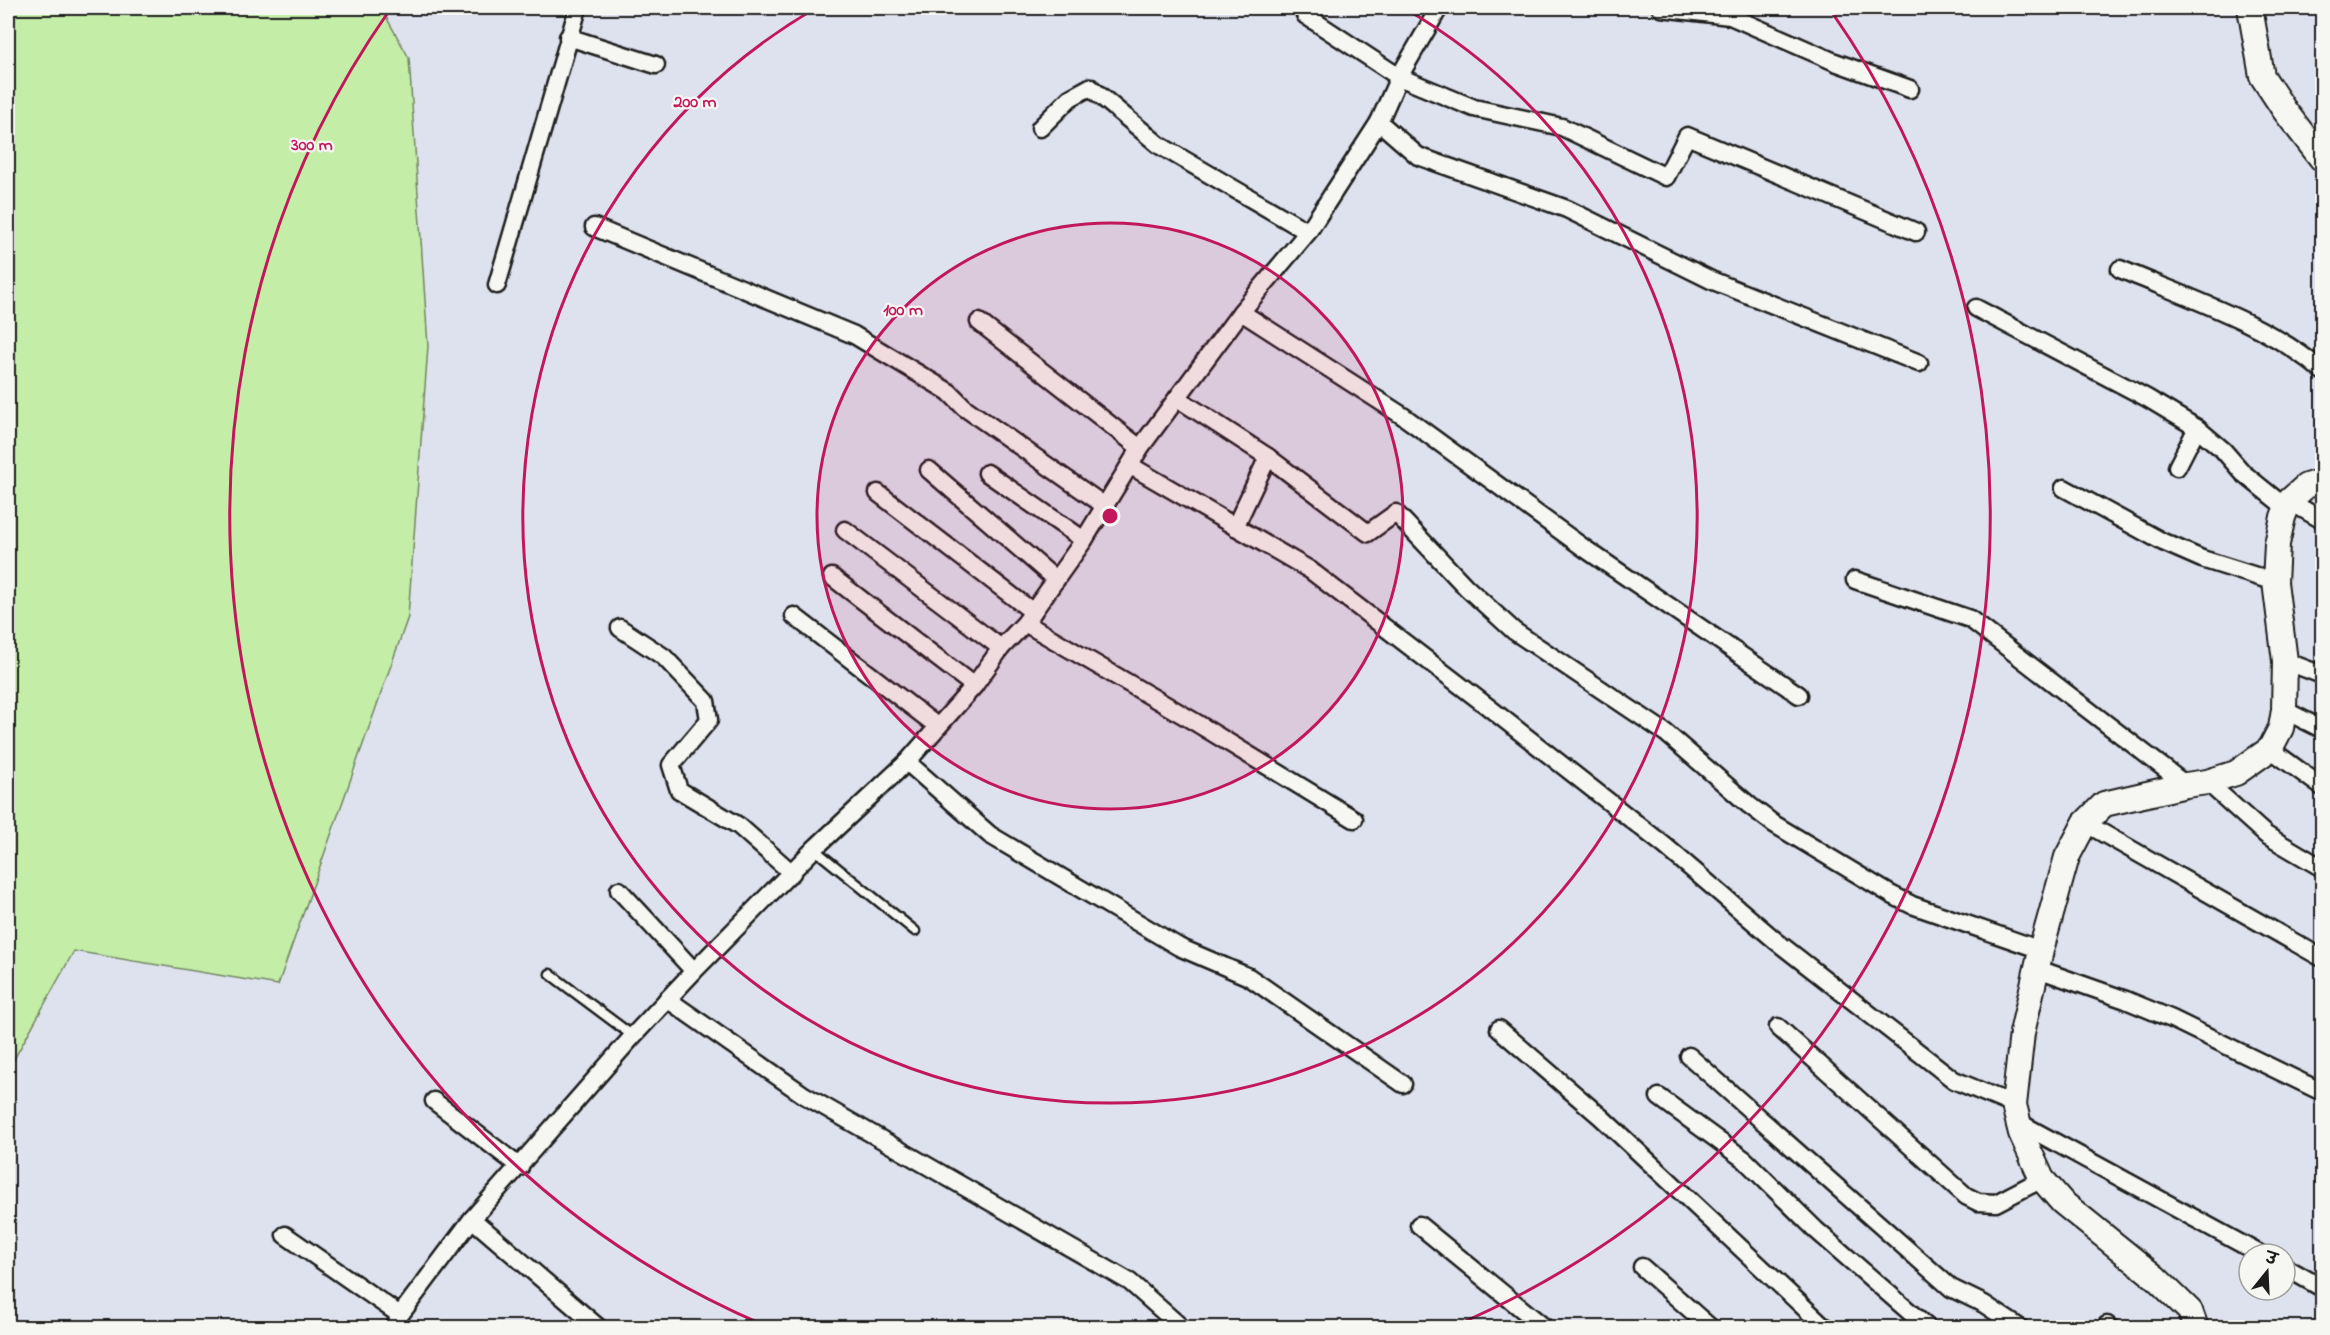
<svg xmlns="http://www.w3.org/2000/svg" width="2330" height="1335" viewBox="0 0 2330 1335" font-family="'Indie Flower','Playpen Sans Deva',sans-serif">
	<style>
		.green { fill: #c4eda8; stroke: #708462; stroke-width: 1.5 }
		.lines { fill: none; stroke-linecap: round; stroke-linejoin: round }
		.service-casing { stroke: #1c1c1c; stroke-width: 13 }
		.minor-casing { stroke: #1c1c1c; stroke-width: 21 }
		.secondary-casing { stroke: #1c1c1c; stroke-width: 28 }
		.service { stroke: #f6f6f2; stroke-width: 8 }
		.minor { stroke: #f6f6f2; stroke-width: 16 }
		.secondary { stroke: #f6f6f2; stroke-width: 24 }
		.ring { fill: none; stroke: #c2185b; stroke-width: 3 }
		.centre { fill: #c2185b; stroke: #f6f6f2; stroke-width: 3 }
		.ring-label { font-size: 18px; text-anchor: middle; font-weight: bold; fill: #c2185b; stroke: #f6f6f2; stroke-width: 4.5; stroke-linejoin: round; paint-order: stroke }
	</style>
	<rect width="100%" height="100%" fill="#dee2ee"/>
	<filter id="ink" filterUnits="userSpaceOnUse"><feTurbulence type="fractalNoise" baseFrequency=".0167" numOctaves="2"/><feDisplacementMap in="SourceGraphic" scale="12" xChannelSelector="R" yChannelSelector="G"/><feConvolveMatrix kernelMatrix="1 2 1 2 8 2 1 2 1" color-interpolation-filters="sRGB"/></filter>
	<g filter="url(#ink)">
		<path class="green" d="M8 8H381L409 58 428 346 408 617 278 985 74 951 8 1070Z"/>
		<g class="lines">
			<g class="service-casing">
				<g id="service">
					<path d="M814 849 915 931"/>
					<path d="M550 974 633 1036"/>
				</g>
			</g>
			<g class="minor-casing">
				<g id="minor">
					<path d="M1661 8 1730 16 1835 62 1910 89"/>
					<path d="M1305 15 1399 77 1474 108 1562 127 1666 177 1687 136 1916 232"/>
					<path d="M568 37 656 65"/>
					<path d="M1379 122 1418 156 1567 209 1711 280 1919 363"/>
					<path d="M1040 128 1070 98 1090 87 1159 145 1308 232"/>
					<path d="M594 227 854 335 949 392 965 408 1105 506"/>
					<path d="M2120 269C2186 297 2269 324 2322 371"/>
					<path d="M497 285 578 8"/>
					<path d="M1976 308 2147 398 2197 428 2223 450 2243 473 2285 507"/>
					<path d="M1241 312 1403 416 1584 548 1799 695"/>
					<path d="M979 322 1140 448"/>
					<path d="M1177 398 1268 457 1368 533 1396 513 1466 587 1514 631 1666 733 1749 805 1774 824 1892 895 1912 905 2041 950"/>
					<path d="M1131 466 1310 570 1487 706 1665 846 1776 941 1954 1080 2014 1105"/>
					<path d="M2177 467 2197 428"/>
					<path d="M929 470 1056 580"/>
					<path d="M987 473 1084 540"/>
					<path d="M2064 488 2163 542 2202 559 2275 582"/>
					<path d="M878 493 1033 612"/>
					<path d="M2289 501 2322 520"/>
					<path d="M1235 527 1268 457"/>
					<path d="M845 530 1001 648"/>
					<path d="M832 577 974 686"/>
					<path d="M1855 580 1970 619 2186 785"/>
					<path d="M794 616 937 726"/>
					<path d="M1025 623 1195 722 1354 819"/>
					<path d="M620 628 664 657 706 701 709 720 671 765 679 790 739 826 792 873"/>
					<path d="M2285 661 2322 675"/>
					<path d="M2284 710 2322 729"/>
					<path d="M2270 749 2322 787"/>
					<path d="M907 762 990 835 1179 947 1249 977 1403 1084"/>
					<path d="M2207 782 2266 835 2322 868"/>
					<path d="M2085 823 2322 958"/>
					<path d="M619 890 694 971"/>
					<path d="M2038 969 2126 1000 2172 1019 2322 1092"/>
					<path d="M667 999 804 1095 1130 1282 1182 1328"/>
					<path d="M1778 1027 1966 1196 1978 1202 1996 1203 2042 1179"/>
					<path d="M1499 1029 1601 1117 1826 1328"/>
					<path d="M1689 1056 1951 1288 1984 1304 2020 1328"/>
					<path d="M1659 1097 1745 1160 1816 1230 1928 1328"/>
					<path d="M434 1101 520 1167"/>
					<path d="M2018 1122 2260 1254"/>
					<path d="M472 1219 599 1328"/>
					<path d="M1419 1225 1545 1328"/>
					<path d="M285 1235 400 1315"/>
					<path d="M1642 1267 1711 1328"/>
					<path d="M2285 1267 2322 1288"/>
					<path d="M2107 1325 2110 1328"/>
					<path d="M394 1328 400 1315 472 1219 633 1036 694 971 814 849 907 762 974 686 1001 648 1025 623 1084 540 1140 448 1241 312 1308 232 1379 122 1399 77 1439 8"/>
				</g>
			</g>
			<g class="secondary-casing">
				<g id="secondary">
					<path d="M2250 8 2262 76 2285 111 2322 159"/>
					<path d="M2196 1328 2190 1311 2156 1278 2062 1202 2042 1179 2021 1133 2014 1105 2022 1033 2041 950 2067 857 2085 823 2104 804 2186 785 2207 782 2236 773 2270 749 2281 728 2284 710 2285 661 2275 582 2277 544 2283 517 2289 501 2306 486 2322 481"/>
				</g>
			</g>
			<use href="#service" class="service"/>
			<use href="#minor" class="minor"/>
			<use href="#secondary" class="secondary"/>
		</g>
	</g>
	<circle cx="1110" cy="516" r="293" fill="#c2185b" fill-opacity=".12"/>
	<g class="ring">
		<circle cx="1110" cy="516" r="293"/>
		<path d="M1404 8A587 587 0 1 1 816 8"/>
		<path d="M766 1326A880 880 0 0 1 389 11M1831 11A880 880 0 0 1 1454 1326"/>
	</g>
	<circle cx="1110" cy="516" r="9" class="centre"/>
	<g class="ring-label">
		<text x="695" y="107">200 m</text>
		<text x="312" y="150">300 m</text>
		<text x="903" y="315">100 m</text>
	</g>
	<rect width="2330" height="1335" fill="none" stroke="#f6f6f2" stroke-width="30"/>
	<rect x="15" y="15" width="2300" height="1305" fill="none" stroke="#1c1c1c" stroke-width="2" filter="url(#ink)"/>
	<g transform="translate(2267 1272) rotate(18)"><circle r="28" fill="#f6f6f2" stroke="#9f9f9c" stroke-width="1.5"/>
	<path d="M0-4.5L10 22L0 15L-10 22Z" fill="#1c1c1c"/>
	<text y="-9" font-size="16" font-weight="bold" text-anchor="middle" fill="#1c1c1c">उ</text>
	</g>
</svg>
